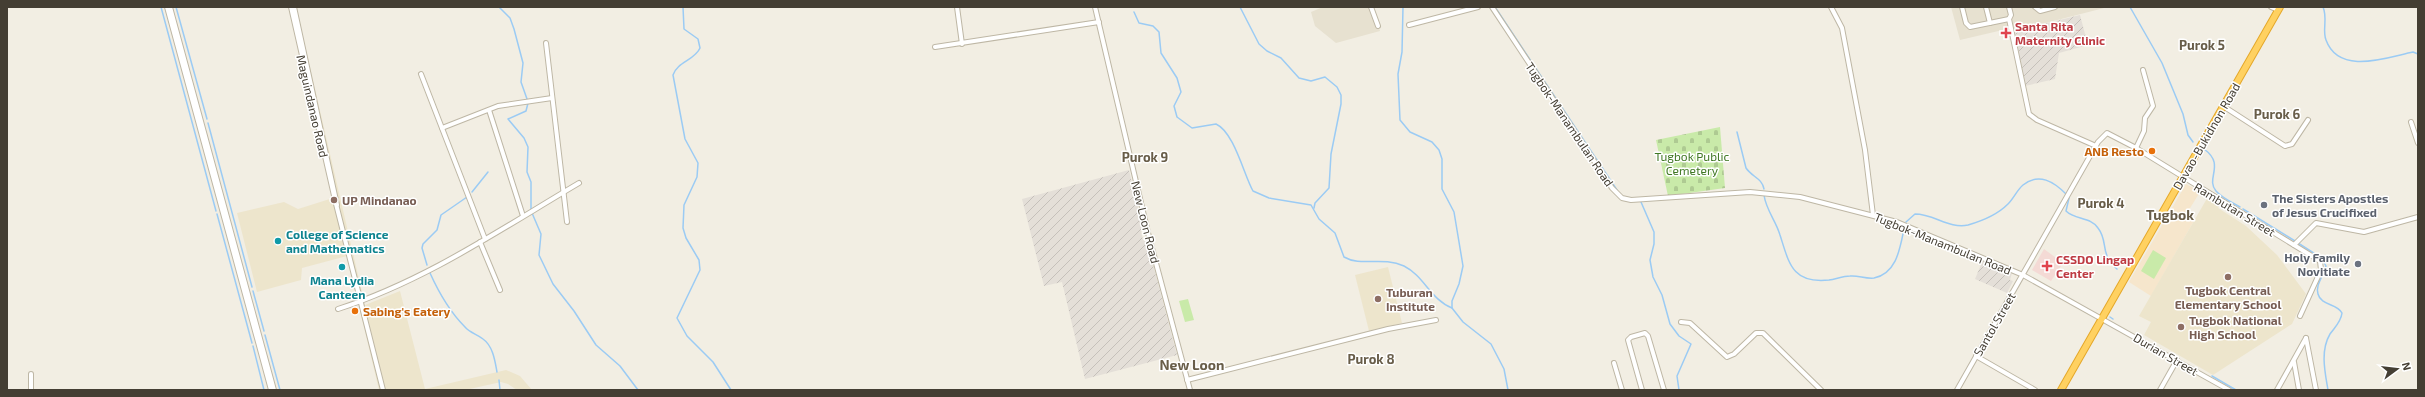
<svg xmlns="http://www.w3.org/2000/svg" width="2425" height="397" viewBox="0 0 2425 397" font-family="'Exo 2',sans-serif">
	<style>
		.residential { fill: #e7e1d0 }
		.commercial { fill: #f6e6cc }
		.industrial { fill: url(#industrial-furrows) }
		.education { fill: #ede5cc }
		.medical { fill: #f4dad5 }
		.green { fill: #c9eaa9 }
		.cemetery { fill: url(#cemetery-stones) }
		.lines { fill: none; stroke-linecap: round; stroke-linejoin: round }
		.stream { stroke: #9bcbf4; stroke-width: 1.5 }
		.minor-casing { stroke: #beb7a5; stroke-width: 6 }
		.highway-casing { stroke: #e5a82a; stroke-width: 8 }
		.minor { stroke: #fff; stroke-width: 4 }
		.highway { stroke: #ffd161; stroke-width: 6 }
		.health-dot { fill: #e0444e; stroke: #fff; stroke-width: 1.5 }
		.food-dot { fill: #e8710a; stroke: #fff; stroke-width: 1.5 }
		.education-dot { fill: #8d6e63; stroke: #fff; stroke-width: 1.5 }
		.worship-dot { fill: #6b7280; stroke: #fff; stroke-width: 1.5 }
		.culture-dot { fill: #0f9aa8; stroke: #fff; stroke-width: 1.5 }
		.labels { text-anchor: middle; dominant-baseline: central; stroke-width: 3; stroke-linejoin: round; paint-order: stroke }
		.health-label { font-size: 12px; font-weight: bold; fill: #be3a42; stroke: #fff; text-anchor: start }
		.street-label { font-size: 12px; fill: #443e33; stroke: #fff }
		.food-label { font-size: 12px; font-weight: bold; fill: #c56008; stroke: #fff; text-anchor: end }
		.park-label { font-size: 12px; fill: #407824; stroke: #fff }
		.worship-label { font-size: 12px; font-weight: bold; fill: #5b616d; stroke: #fff; text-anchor: start }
		.education-label { font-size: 12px; font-weight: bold; fill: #785e54; stroke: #fff; text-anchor: start }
		.culture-label { font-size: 12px; font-weight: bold; fill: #0d838f; stroke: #fff; text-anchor: start }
		.neighbourhood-label { font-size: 13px; font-weight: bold; fill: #685d49; stroke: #fff }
		.quarter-label { font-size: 14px; font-weight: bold; fill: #685d49; stroke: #fff }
	</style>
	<defs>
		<pattern id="industrial-furrows" width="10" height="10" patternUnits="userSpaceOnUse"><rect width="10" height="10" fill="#e4dfd8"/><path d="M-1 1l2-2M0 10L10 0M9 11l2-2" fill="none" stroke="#c5c0ba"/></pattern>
		<pattern id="cemetery-stones" width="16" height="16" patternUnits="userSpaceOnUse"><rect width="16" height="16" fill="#c9eaa9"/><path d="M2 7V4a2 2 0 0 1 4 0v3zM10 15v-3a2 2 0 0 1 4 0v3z" fill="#aeca92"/></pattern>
	</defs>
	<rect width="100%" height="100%" fill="#f2eee3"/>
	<g class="residential">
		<path d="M1323 7H1372L1380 31 1336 43 1315 26 1311 12Z"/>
		<path d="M1951 7H2108L2015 31 2007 29 1960 40Z"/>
	</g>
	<path class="commercial" d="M2186 184 2200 192 2187 213 2195 219 2151 296 2129 282Z"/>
	<g class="industrial">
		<path d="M2080 15 2088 45 2059 53 2055 79 2025 86 2015 31Z"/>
		<path d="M1129 170 1143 228 1141 232 1143 240 1147 242 1177 355 1085 379 1062 282 1044 286 1022 199Z"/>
		<path d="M1983 260 2012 273 2010 280 2013 281 2007 293 1975 279Z"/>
	</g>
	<g class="education">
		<path d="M289 7H296L365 305 400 291 425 389 506 370 520 376 532 390H517L508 384 501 382 465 390H379L347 256 302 268 301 280 257 292 237 213 284 202 298 209 333 198Z"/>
		<path d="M2209 195 2221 202 2218 208 2246 226 2277 255 2306 294 2292 324 2213 375 2144 335 2151 322 2139 316Z"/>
		<path d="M1388 267 1402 323 1369 331 1355 275Z"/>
	</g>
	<path class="medical" d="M2044 249 2063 263 2051 281 2032 270Z"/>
	<g class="green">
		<path d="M2153 250 2166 258 2154 279 2141 271Z"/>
		<path d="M1188 299 1194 320 1185 322 1179 301Z"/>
	</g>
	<path class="cemetery" d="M1720 127 1725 188 1668 196 1656 140Z"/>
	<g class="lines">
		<g class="stream">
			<path d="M161 7 216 211"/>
			<path d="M176 7 207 119"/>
			<path d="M499 7 510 18 514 29 523 63 521 82 527 99"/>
			<path d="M683 7 684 29 698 39 700 48C695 60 677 62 673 75L685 139 698 163 697 177 684 205 683 228 686 238 699 260 700 270 677 318 687 336 713 362 731 390"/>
			<path d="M1240 7 1259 44 1267 51 1281 58 1299 78 1311 81 1325 77 1337 87 1341 95V104L1331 154 1329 188 1315 203 1314 208"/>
			<path d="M1403 7 1402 52 1398 74 1400 120 1410 132 1432 142 1439 150 1442 159V189L1454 212 1463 266 1459 284 1452 301V308L1463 322 1491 344 1504 369 1508 390"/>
			<path d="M1495 7 1617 190"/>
			<path d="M2130 7 2162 63 2183 114 2188 135 2193 142"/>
			<path d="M2323 7C2328 18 2322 30 2326 40 2339 76 2388 57 2413 52L2418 54"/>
			<path d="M1134 12 1139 23 1153 26 1159 32 1161 53 1177 78 1181 92 1174 106 1177 117 1192 128 1216 124C1234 132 1244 175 1253 191L1269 198 1311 205 1319 219 1335 233 1344 257C1361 267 1382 256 1404 266 1424 276 1431 300 1452 308"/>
			<path d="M528 103 526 111 508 119 524 138 528 147 527 172 531 182V209"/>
			<path d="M208 123 252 287"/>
			<path d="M1737 132 1746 168C1752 177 1762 178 1764 189"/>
			<path d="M2204 149C2226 165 2205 178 2216 191 2222 198 2233 203 2240 207"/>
			<path d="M472 192 488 172"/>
			<path d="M1764 195C1766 210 1776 221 1780 235 1789 263 1792 284 1829 280 1836 279 1843 276 1850 276 1858 275 1865 279 1874 278 1897 273 1900 248 1904 229"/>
			<path d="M2069 198 2066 211C2075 220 2091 217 2098 228 2109 242 2099 254 2117 269"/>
			<path d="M1641 202 1654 232V244L1650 260 1653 277 1662 295 1670 324 1679 336 1691 344 1677 376 1679 390"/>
			<path d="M2243 209 2295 241"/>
			<path d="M532 213 541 234 539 255 553 284 574 311 596 345 620 366 638 390"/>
			<path d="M217 214 252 343"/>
			<path d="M1906 222 1915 214C1934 214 1949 229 1968 225 1982 221 1998 214 2008 204 2014 198 2017 190 2023 185 2039 172 2054 182 2066 194"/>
			<path d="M2298 243 2320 257"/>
			<path d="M2322 259 2326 266C2324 275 2315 285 2318 294 2321 306 2337 303 2342 313 2341 322 2335 327 2330 334 2320 351 2325 372 2328 390"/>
			<path d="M427 265 422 248 423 244 437 230 441 215 467 197"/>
			<path d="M430 273C439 293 449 311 465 327 470 333 477 334 483 339 493 346 495 361 497 372"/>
			<path d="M253 291 264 331"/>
			<path d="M2110 317 2113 319"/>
			<path d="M265 335 280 390"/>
			<path d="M253 346 264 390"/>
			<path d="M2212 376 2236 390"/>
			<path d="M499 380 500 390"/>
		</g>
		<g class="minor-casing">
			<g id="minor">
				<path d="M167 7 271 390"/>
				<path d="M170 7 274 390"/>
				<path d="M291 7 335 200 383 390"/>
				<path d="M294 7 337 205"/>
				<path d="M957 7 962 44"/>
				<path d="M1095 7 1149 237 1190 390"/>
				<path d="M1371 7 1378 26"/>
				<path d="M1492 7 1612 188 1622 198 1631 200 1750 192 1800 197 1897 222 2023 275 2229 390"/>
				<path d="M1831 7 1842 28 1865 150 1873 215"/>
				<path d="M1962 7 1966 23 1970 27 2009 19"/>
				<path d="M1986 7 1990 23"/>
				<path d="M2009 7 2011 15 2009 19 2029 114 2037 120 2096 146"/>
				<path d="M2035 7 2040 11 2055 7"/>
				<path d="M2271 7 2278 10"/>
				<path d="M1409 25 1478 7"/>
				<path d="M546 43 567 222"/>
				<path d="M935 47 1099 22"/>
				<path d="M421 74 485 239"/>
				<path d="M2223 106 2285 146 2292 144 2308 120"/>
				<path d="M489 110 523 216"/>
				<path d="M2411 122 2418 143"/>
				<path d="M442 128 498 106 552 98"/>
				<path d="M2136 148 2144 131 2145 118 2153 106 2143 70"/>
				<path d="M480 242 500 290"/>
				<path d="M2294 245 2316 223 2364 232 2418 217"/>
				<path d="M338 309C425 281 501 229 579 183"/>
				<path d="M1681 322 1690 323 1727 357 1734 354 1756 333H1763L1821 390"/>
				<path d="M2306 338 2316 390"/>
				<path d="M1976 356 2035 390"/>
				<path d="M2294 362 2299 390"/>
				<path d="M1614 363 1622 390"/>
				<path d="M1187 380 1388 329 1436 320"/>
				<path d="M31 390V374"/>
				<path d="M1642 390 1628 340 1631 337 1645 333 1648 336 1664 390"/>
				<path d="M1957 390 2098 142 2107 133 2136 148 2320 261 2321 270 2300 316"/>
				<path d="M2160 390 2177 360"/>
				<path d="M2277 390 2306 338"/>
			</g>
		</g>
		<g class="highway-casing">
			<path id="highway" d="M2061 390 2280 7"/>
		</g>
		<use href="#minor" class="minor"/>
		<use href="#highway" class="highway"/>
	</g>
	<g class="health-dot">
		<path d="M2004 27h4v4h4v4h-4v4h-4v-4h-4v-4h4z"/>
		<path d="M2045 260h4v4h4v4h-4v4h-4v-4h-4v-4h4z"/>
	</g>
	<g class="food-dot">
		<circle cx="2152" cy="151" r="4"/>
		<circle cx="355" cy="311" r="4"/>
	</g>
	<g class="education-dot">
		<circle cx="334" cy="200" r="4"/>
		<circle cx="2228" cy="277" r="4"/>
		<circle cx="1378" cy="299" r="4"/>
		<circle cx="2181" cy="327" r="4"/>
	</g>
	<g class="worship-dot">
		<circle cx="2264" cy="205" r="4"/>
		<circle cx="2358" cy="264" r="4"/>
	</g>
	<g class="culture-dot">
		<circle cx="278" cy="241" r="4"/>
		<circle cx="342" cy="267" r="4"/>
	</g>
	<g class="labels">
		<g class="health-label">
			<text x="2015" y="26">Santa Rita<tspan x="2015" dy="14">Maternity Clinic</tspan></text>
			<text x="2056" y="259">CSSDO Lingap<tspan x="2056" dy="14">Center</tspan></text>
		</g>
		<g class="street-label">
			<text transform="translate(313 106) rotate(77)">Maguindanao Road</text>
			<text transform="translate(1570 124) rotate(56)">Tugbok-Manambulan Road</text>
			<text transform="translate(2206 136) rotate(-60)">Davao-Bukidnon Road</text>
			<text transform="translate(2235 209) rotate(31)">Rambutan Street</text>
			<text transform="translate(1146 222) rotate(76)">New Loon Road</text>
			<text transform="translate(1943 243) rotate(22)">Tugbok-Manambulan Road</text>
			<text transform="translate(1994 324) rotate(-60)">Santol Street</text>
			<text transform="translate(2166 354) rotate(30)">Durian Street</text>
		</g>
		<g class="food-label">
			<text x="2144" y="151">ANB Resto</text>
			<text x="363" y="311" text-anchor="start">Sabing's Eatery</text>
		</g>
		<g class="park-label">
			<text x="1692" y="156">Tugbok Public<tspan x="1692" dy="14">Cemetery</tspan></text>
		</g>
		<g class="worship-label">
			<text x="2272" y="198">The Sisters Apostles<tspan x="2272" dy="14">of Jesus Crucifixed</tspan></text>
			<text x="2350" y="257" text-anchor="end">Holy Family<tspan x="2350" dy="14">Novitiate</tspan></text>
		</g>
		<g class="education-label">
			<text x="342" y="200">UP Mindanao</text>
			<text x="2228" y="290" text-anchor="middle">Tugbok Central<tspan x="2228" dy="14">Elementary School</tspan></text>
			<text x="1386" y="292">Tuburan<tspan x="1386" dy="14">Institute</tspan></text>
			<text x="2189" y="320">Tugbok National<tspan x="2189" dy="14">High School</tspan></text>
		</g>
		<g class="culture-label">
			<text x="286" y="234">College of Science<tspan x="286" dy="14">and Mathematics</tspan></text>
			<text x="342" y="280" text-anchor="middle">Mana Lydia<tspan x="342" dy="14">Canteen</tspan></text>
		</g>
		<g class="neighbourhood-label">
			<text x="2202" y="45">Purok 5</text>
			<text x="2277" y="114">Purok 6</text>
			<text x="1145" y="157">Purok 9</text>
			<text x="2101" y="203">Purok 4</text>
			<text x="1371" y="359">Purok 8</text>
		</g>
		<g class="quarter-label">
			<text x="2170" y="214">Tugbok</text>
			<text x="1192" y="364">New Loon</text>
		</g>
	</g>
	<rect width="2425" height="397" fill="none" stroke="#443e33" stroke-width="16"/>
	<g transform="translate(2397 369) rotate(75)" stroke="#ffffff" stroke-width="3" paint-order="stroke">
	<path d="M0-3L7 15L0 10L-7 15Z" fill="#443e33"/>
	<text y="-6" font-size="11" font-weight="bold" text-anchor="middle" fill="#443e33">N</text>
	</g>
</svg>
